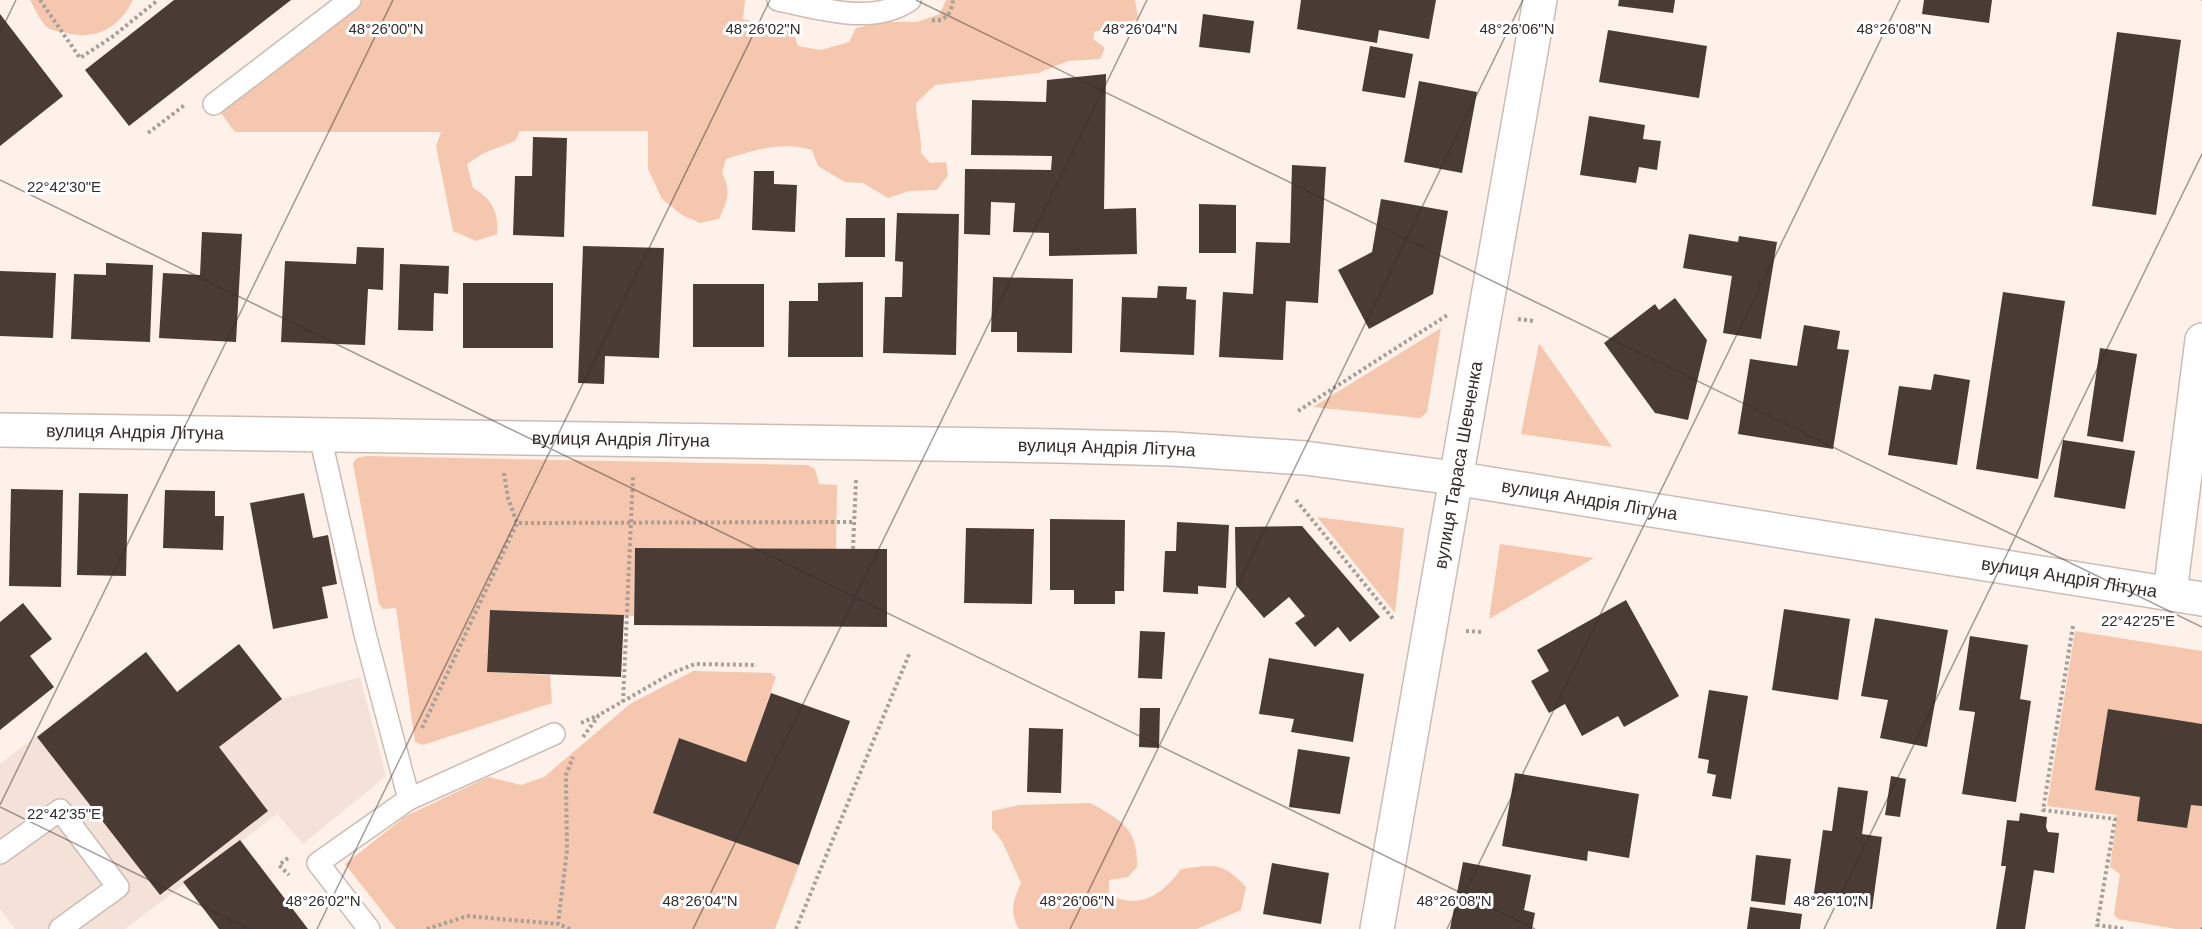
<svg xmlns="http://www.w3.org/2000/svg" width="2202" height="929" viewBox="0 0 2202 929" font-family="Arial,sans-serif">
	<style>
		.built { fill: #f4e1d7 }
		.green { fill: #f5c7ae }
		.building { fill: #4a3c35 }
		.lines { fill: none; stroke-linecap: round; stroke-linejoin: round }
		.lane-casing { stroke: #ccbcb3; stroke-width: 24 }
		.street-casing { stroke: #ccbcb3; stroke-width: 36 }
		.secondary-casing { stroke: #ccbcb3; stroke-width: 36 }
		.path { stroke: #a99f99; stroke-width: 4; stroke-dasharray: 3 3; stroke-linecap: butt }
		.lane { stroke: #fff; stroke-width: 21 }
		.street { stroke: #fff; stroke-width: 33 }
		.secondary { stroke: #fff; stroke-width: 33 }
		.ticks { fill: none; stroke: #342d2a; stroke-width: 1.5; stroke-opacity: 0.45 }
		.labels { text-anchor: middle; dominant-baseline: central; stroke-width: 6; stroke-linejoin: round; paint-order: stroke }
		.street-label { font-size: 18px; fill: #342d2a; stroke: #fff }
		.ticks-label { font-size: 15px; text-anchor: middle; fill: #342d2a; stroke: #fff; stroke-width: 6; stroke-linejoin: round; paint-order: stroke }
	</style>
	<rect width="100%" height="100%" fill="#fef1e9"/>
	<path class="built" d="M239 644 282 699 360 677 386 776 303 844 277 814 125 929H15L0 909V764L146 652 177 691Z"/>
	<g class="green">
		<path d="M30 0H133C118 30 95 40 66 33 61 31 52 31 48 28 41 23 34 7 30 0Z"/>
		<path d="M350 0H745L743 19C762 25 775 21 793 31L798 46 821 50 849 42 856 28 885 22H917L940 14 946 0H1135L1138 18 1117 31H1095L1093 39 1105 48 1100 59 1068 61 1038 73 935 85 916 103C916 120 922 135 921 153L930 163 946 162 948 175 937 190 909 191 888 198 863 183 845 182 818 166 812 150C783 141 754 150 726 159L722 173C732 193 727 200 719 219L700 223 682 215 662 199 648 169V131H520L515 141 484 153 467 164 473 188C492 199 499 212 497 234L476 241 453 231 436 146 441 132H235L214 104Z"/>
		<path d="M1441 328 1427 412 1420 418 1313 407Z"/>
		<path d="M1539 343 1612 447 1521 434Z"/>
		<path d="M367 456 808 465 815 469 819 484 837 485 836 549 635 548 634 616 490 610 487 672 550 675 552 703 423 745 415 742 396 608 383 609 379 604 353 463 357 458Z"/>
		<path d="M1317 517 1404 528 1395 613Z"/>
		<path d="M1500 544 1594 558 1489 619Z"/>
		<path d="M2075 631 2202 651V929H2176L2118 919 2114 914 2120 874 2110 867 2117 815 2047 806Z"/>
		<path d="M693 671 771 673 776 677 746 762 679 738 653 813 799 865 775 929H396L345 864 406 816 488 777 521 785 544 777 630 704Z"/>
		<path d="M1090 803C1121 820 1138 828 1137 867L1128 877 1109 880V894C1140 911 1163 894 1181 869 1215 865 1221 861 1246 887L1241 910 1197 929H1019C1009 912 1013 901 1021 883L1002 841 992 829V811L1019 805Z"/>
	</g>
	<g class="building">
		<path d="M174 0H291L129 126 85 70Z"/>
		<path d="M1301 0H1436L1429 39 1379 30 1377 43 1297 29Z"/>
		<path d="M1619 0H1675L1673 13 1618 6Z"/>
		<path d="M1924 0H1992L1989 23 1922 14Z"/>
		<path d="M0 14 63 96 0 146Z"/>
		<path d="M1203 14 1254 21 1250 53 1199 47Z"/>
		<path d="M1608 30 1707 46 1699 98 1599 82Z"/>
		<path d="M2117 32 2181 40 2156 215 2092 206Z"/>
		<path d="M1370 46 1413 54 1405 98 1362 91Z"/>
		<path d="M1106 74 1104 209 1136 208 1137 254 1049 256V233L1013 232 1015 203 991 202 990 235 964 234 965 169 1051 170 1052 156 971 155 972 100 1046 102 1047 80Z"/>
		<path d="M1419 81 1477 92 1462 173 1404 162Z"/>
		<path d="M1589 116 1645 125 1643 139 1661 141 1657 170 1639 167 1636 183 1580 175Z"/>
		<path d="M533 137 567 138 564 237 513 235 515 176H532Z"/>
		<path d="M1292 165 1326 167 1318 303 1286 301 1283 360 1219 357 1223 292 1253 294 1256 242 1290 243Z"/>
		<path d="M754 171H774V184L797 185 795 232 752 230Z"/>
		<path d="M1381 199 1448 211 1433 294 1369 329 1338 270 1372 252Z"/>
		<path d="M1199 204 1236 205V253H1199Z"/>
		<path d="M897 213 959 214 956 355 883 353 885 297H902L903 262 895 261Z"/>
		<path d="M846 218H885V257H845Z"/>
		<path d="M202 232 242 234 236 342 159 338 163 273 200 275Z"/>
		<path d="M1689 234 1738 242 1739 236 1777 242 1761 339 1723 333 1732 276 1683 268Z"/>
		<path d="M583 246 664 248 659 358 605 356 604 384 578 383Z"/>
		<path d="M357 247 384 248 383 290 368 289 365 345 281 342 285 261 356 264Z"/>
		<path d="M106 263 153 265 150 342 71 339 74 274 106 275Z"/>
		<path d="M400 264 449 266 448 294 434 293 433 331 398 330Z"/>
		<path d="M0 271 56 273 53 338 0 336Z"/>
		<path d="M993 277 1073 279 1072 353 1017 352V332H991Z"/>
		<path d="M863 282V357H788L789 301H818V283Z"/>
		<rect x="463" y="283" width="90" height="65"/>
		<rect x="693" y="284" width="71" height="63"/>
		<path d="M1158 286 1187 287 1186 299 1196 300 1194 355 1120 352 1122 297 1157 298Z"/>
		<path d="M2003 292 2065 301 2038 479 1976 469Z"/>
		<path d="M1675 298 1707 340 1688 420 1655 413 1604 343 1655 304 1659 310Z"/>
		<path d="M1804 325 1840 331 1837 349 1849 350 1833 449 1738 434 1750 359 1797 366Z"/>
		<path d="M2100 348 2137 354 2123 442 2087 436Z"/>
		<path d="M1934 374 1970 380 1957 465 1888 455 1899 386 1931 390Z"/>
		<path d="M2063 440 2135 451 2125 509 2054 497Z"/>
		<path d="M11 489 63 490 61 587 9 586Z"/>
		<path d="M165 490 215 491V516H224L223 550 163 548Z"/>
		<path d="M79 493 128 494 126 576 77 575Z"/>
		<path d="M304 493 313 538 328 535 337 584 322 587 328 618 273 629 250 503Z"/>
		<path d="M1050 519 1125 520 1124 591H1115V604H1074V590H1050Z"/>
		<path d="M1177 522 1229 525 1226 588 1198 586V594L1163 592 1165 551H1176Z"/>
		<path d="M1302 526 1380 617 1350 642 1338 627 1315 647 1295 623 1305 616 1289 597 1264 618 1236 585 1235 527Z"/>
		<path d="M966 528 1034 529 1032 604 964 603Z"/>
		<path d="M635 548 887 549V627L634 625Z"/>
		<path d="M1626 600 1679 696 1624 727 1618 716 1582 736 1565 704 1549 713 1531 681 1549 671 1537 650Z"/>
		<path d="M23 603 52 639 30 656 54 687 0 730V622Z"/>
		<path d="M1784 609 1850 619 1838 700 1772 690Z"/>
		<path d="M490 610 624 615 621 677 487 672Z"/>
		<path d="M1875 618 1948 630 1927 747 1880 738 1888 700 1861 696Z"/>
		<path d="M1140 631 1165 632 1162 679 1138 678Z"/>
		<path d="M1970 636 2028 645 2020 699 2031 701 2016 802 1962 794 1975 712 1959 710Z"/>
		<path d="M239 644 282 699 219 747 268 811 160 895 37 737 146 652 177 692Z"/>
		<path d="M1269 658 1364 674 1353 742 1291 732 1294 719 1259 714Z"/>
		<path d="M1709 690 1748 696 1731 799 1712 796 1716 775 1707 773 1709 760 1698 758Z"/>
		<path d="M771 693 850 721 799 865 653 813 679 738 746 762Z"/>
		<path d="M1140 708H1160L1159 748 1139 747Z"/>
		<path d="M2108 709 2202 724V806L2191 805 2187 828 2137 821 2140 797 2095 790Z"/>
		<path d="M1029 728 1063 729 1061 793 1027 792Z"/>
		<path d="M1298 749 1350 757 1340 814 1289 807Z"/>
		<path d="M1515 773 1639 794 1629 858 1588 851 1587 861 1502 846Z"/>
		<path d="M1891 776 1906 779 1900 817 1885 815Z"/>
		<path d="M1838 787 1868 791 1862 834 1882 837 1872 909 1813 900 1823 830 1832 831Z"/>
		<path d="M2020 813 2047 817 2046 827 2048 832 2059 833 2054 873 2034 870 2025 929H1996L2006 866H2001L2007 820 2019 821Z"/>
		<path d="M240 840 308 929H219L183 882Z"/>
		<path d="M1756 855 1791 859 1785 905 1751 901Z"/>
		<path d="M1463 862 1531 875 1524 910 1535 913 1532 929H1450Z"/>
		<path d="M1272 863 1329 873 1321 924 1263 914Z"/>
		<path d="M1750 907 1802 914 1800 929H1747Z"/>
	</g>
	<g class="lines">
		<g class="lane-casing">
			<g id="lane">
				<path d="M778 0C819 8 872 26 910 0"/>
				<path d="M214 104 350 0"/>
				<path d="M320 436 365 634 409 799 318 863 369 929"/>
				<path d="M409 799 554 734"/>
				<path d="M0 853 60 810 118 887 60 929"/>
			</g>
		</g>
		<g class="street-casing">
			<g id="street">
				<path id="s1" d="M0 430 1060 446 1173 449 1305 458 1454 478 2202 599"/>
				<path d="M2170 593 2202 340"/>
			</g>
		</g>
		<g class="secondary-casing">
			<g id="secondary">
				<path id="s2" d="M1377 929 1540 0"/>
			</g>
		</g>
		<g class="path">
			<path d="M40 0 80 58 112 37 158 0"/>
			<path d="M932 20C945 23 952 12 953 0"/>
			<path d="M148 133 186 104"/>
			<path d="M1518 319 1533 321"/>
			<path d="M1298 411 1449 314"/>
			<path d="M504 473 508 498 517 523"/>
			<path d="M1296 500 1394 620"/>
			<path d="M853 549 856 480"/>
			<path d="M2073 626 2043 810 2115 819 2097 925 2126 929"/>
			<path d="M1466 631 1482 632"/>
			<path d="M623 702 633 476"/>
			<path d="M581 723 599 715"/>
			<path d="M422 728 517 523 854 522"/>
			<path d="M583 737 599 715 672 673 695 664 757 665"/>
			<path d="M288 858 279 865 289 875"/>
			<path d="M427 929 467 916 558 924"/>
			<path d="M570 929 558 924 567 850 566 775 573 757"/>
			<path d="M796 929 910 652"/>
		</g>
		<use href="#lane" class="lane"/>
		<use href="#street" class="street"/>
		<use href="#secondary" class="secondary"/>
	</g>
	<path class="ticks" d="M916 0 2202 627M2201 0H2202M0 33 16 0M0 180 1535 929M0 805 393 0M0 807 249 929M317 929 770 0M693 929 1147 0M1070 929 1523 0M1447 929 1900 0M1824 929 2202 154M2201 929 2202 927"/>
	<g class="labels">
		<g class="street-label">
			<text stroke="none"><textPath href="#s1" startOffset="135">вулиця Андрія Літуна</textPath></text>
			<text stroke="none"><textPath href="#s1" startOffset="621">вулиця Андрія Літуна</textPath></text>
			<text stroke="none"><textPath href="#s1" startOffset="1107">вулиця Андрія Літуна</textPath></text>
			<text stroke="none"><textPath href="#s2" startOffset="471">вулиця Тараса Шевченка</textPath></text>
			<text stroke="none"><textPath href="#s1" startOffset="1593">вулиця Андрія Літуна</textPath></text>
			<text stroke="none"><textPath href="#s1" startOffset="2079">вулиця Андрія Літуна</textPath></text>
		</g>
	</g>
	<g class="ticks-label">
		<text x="386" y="34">48°26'00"N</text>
		<text x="763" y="34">48°26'02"N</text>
		<text x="1140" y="34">48°26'04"N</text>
		<text x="1517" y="34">48°26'06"N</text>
		<text x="1894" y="34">48°26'08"N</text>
		<text x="64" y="192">22°42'30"E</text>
		<text x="2138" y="626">22°42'25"E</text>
		<text x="64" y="819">22°42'35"E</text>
		<text x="323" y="906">48°26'02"N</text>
		<text x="700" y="906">48°26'04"N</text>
		<text x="1077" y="906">48°26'06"N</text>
		<text x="1454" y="906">48°26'08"N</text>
		<text x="1831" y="906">48°26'10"N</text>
	</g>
</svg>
